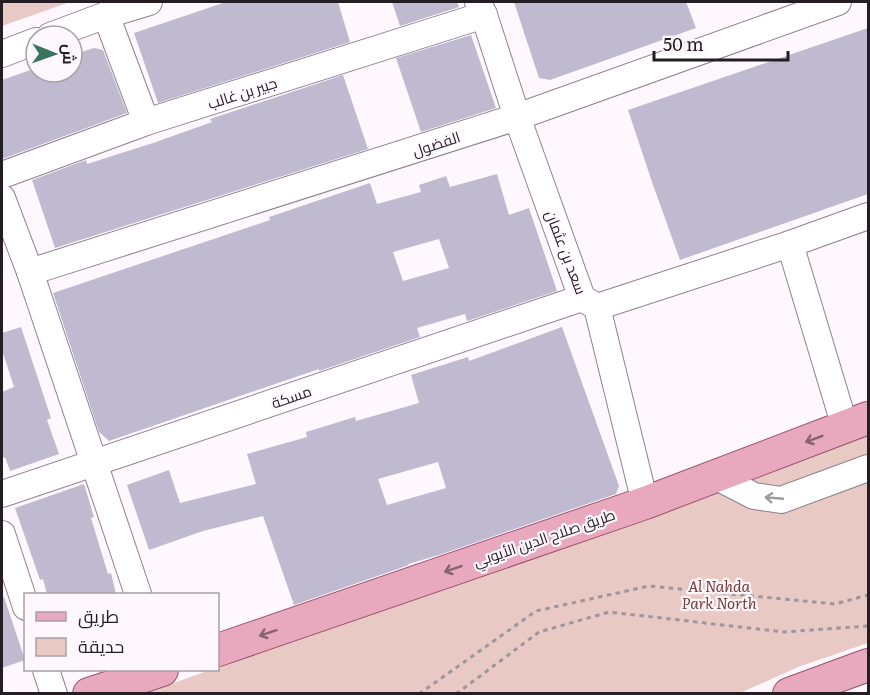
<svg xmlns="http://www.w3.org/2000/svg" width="870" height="695" viewBox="0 0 870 695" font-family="Literata,Cairo,serif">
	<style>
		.green { fill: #e9c9c3 }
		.building { fill: #bfbacf; fill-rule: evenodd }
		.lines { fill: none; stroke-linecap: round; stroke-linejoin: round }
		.minor-casing { stroke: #908190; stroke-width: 28 }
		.major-casing { stroke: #9a526c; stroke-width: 34 }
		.path { stroke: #9d979d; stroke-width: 3; stroke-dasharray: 4.5 4.5; stroke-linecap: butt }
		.minor { stroke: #fff; stroke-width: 26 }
		.major { stroke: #e8a8be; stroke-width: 32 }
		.oneway { stroke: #866371 }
		.oneway2 { stroke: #9c9a9c }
		.labels { text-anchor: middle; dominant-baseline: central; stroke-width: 4.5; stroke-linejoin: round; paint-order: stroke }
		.street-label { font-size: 15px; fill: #241e24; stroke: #fef7fe }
		.park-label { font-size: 15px; font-style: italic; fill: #773c32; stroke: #fef7fe }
	</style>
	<rect width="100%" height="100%" fill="#fef7fe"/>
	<g class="green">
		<path d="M2 2H70L2 26Z"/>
		<path d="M868 433V643L798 667 740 693 143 694 210 670H218V667L739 481Z"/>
	</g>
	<g class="building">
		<path d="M226 2H338L350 42 158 103 134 33Z"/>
		<path d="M392 2H457L459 7 400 26Z"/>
		<path d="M514 2H686L696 28 550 80 539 78Z"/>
		<path d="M868 28V194L680 260 652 182 628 110Z"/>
		<path d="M471 35 496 108 421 132 396 58Z"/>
		<path d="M94 48 103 50 127 113 2 159V80L36 68V72H72V55Z"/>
		<path d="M343 75 368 149 55 248 32 180 86 160 87 164 153 143 212 122 210 119Z"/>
		<path d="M497 174 509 215 529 208 557 291 467 321 465 314 417 328 420 337 319 371V369L109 441 99 432 53 293 270 220 269 217 370 183 377 204 421 192 419 185 446 176 450 187ZM439 239 449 268 403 281 393 252Z"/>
		<path d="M21 327 51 418 47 420 59 454 10 471 5 457 2 458V392L14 387 2 350V333Z"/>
		<path d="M562 327 619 486 616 494 439 555 408 564 409 565 294 605 263 516 203 531 149 550 127 485 169 470 180 503 256 484 247 454 307 437 306 432 355 417 356 421 419 403 411 375 468 357 469 361ZM438 462 446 488 387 505 378 479Z"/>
		<path d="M84 484 94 517 91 518 108 574 111 573 116 594H47L43 579 40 580 15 508Z"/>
		<path d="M4 597 25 660 2 668V598Z"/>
	</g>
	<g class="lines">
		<g class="minor-casing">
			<g id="minor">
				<path d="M478 2 484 15 517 117 582 298 597 307 645 503"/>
				<path d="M106 15 146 122"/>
				<path d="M50 36 106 15 149 2"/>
				<path d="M2 54 36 41"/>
				<path d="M2 175 146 122 484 15"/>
				<path d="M2 198 30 272 138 594"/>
				<path d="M790 244 845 427"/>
				<path d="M30 272 517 117 838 2"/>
				<path d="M597 307 790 244 868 216"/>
				<path d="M715 476 754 496 781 500 868 468"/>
				<path d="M2 494 582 298"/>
				<path d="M2 534 26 607"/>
				<path d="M46 670 54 694"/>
			</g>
		</g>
		<g class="major-casing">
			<g id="major">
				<path d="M218 650 645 503 868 418"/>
				<path d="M89 694 162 670"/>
				<path d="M789 694 868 665"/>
			</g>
		</g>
		<g class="path">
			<path d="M419 694 536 611 649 586 835 604 868 595"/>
			<path d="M456 694 539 632 609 612 784 632 868 626"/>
		</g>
		<use href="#minor" class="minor"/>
		<use href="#major" class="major"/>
	</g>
	<defs><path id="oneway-shaft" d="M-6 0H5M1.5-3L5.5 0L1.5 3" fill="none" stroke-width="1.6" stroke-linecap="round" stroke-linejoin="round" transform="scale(1.5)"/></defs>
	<g class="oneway">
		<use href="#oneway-shaft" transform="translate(814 439) rotate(159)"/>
		<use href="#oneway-shaft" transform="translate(453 569) rotate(161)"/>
		<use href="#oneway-shaft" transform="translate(268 633) rotate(161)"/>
	</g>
	<use class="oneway2" href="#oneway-shaft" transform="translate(774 498) rotate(-175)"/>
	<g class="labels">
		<g class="street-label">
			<text transform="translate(242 92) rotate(-18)">جبير بن غالب</text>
			<text transform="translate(436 143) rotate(-18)">الفضول</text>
			<text transform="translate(567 252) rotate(69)">سعد بن عثمان</text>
			<text transform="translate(291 396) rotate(-19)">مسكة</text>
			<text transform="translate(544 537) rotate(-19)">طريق صلاح الدين الأيوبي</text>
		</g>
		<g class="park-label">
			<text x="719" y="585">Al Nahda<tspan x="719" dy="17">Park North</tspan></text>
		</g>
	</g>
	<rect width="870" height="695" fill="none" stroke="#241e24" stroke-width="6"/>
	<rect x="24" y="593" width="195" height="78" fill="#fef7fe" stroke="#a7a0a7" stroke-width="1.5"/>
	<rect x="36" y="612" width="30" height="9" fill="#e8a8be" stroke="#a7a0a7" stroke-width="1.5"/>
	<text x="78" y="623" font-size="18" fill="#241e24">طريق</text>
	<rect x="36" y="638" width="30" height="18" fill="#e9c9c3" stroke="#a7a0a7" stroke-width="1.5"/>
	<text x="78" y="653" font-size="18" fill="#241e24">حديقة</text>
	<g transform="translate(54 54) rotate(91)"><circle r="28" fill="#fef7fe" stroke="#a7a0a7" stroke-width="1.5"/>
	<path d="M0-4.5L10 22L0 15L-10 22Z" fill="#39745d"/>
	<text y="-9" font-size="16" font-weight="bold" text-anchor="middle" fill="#241e24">ش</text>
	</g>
	<path d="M654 51v9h134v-9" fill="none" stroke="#241e24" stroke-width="3"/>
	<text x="663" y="51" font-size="18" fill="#241e24" stroke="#fef7fe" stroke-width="4.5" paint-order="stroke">50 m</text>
</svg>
